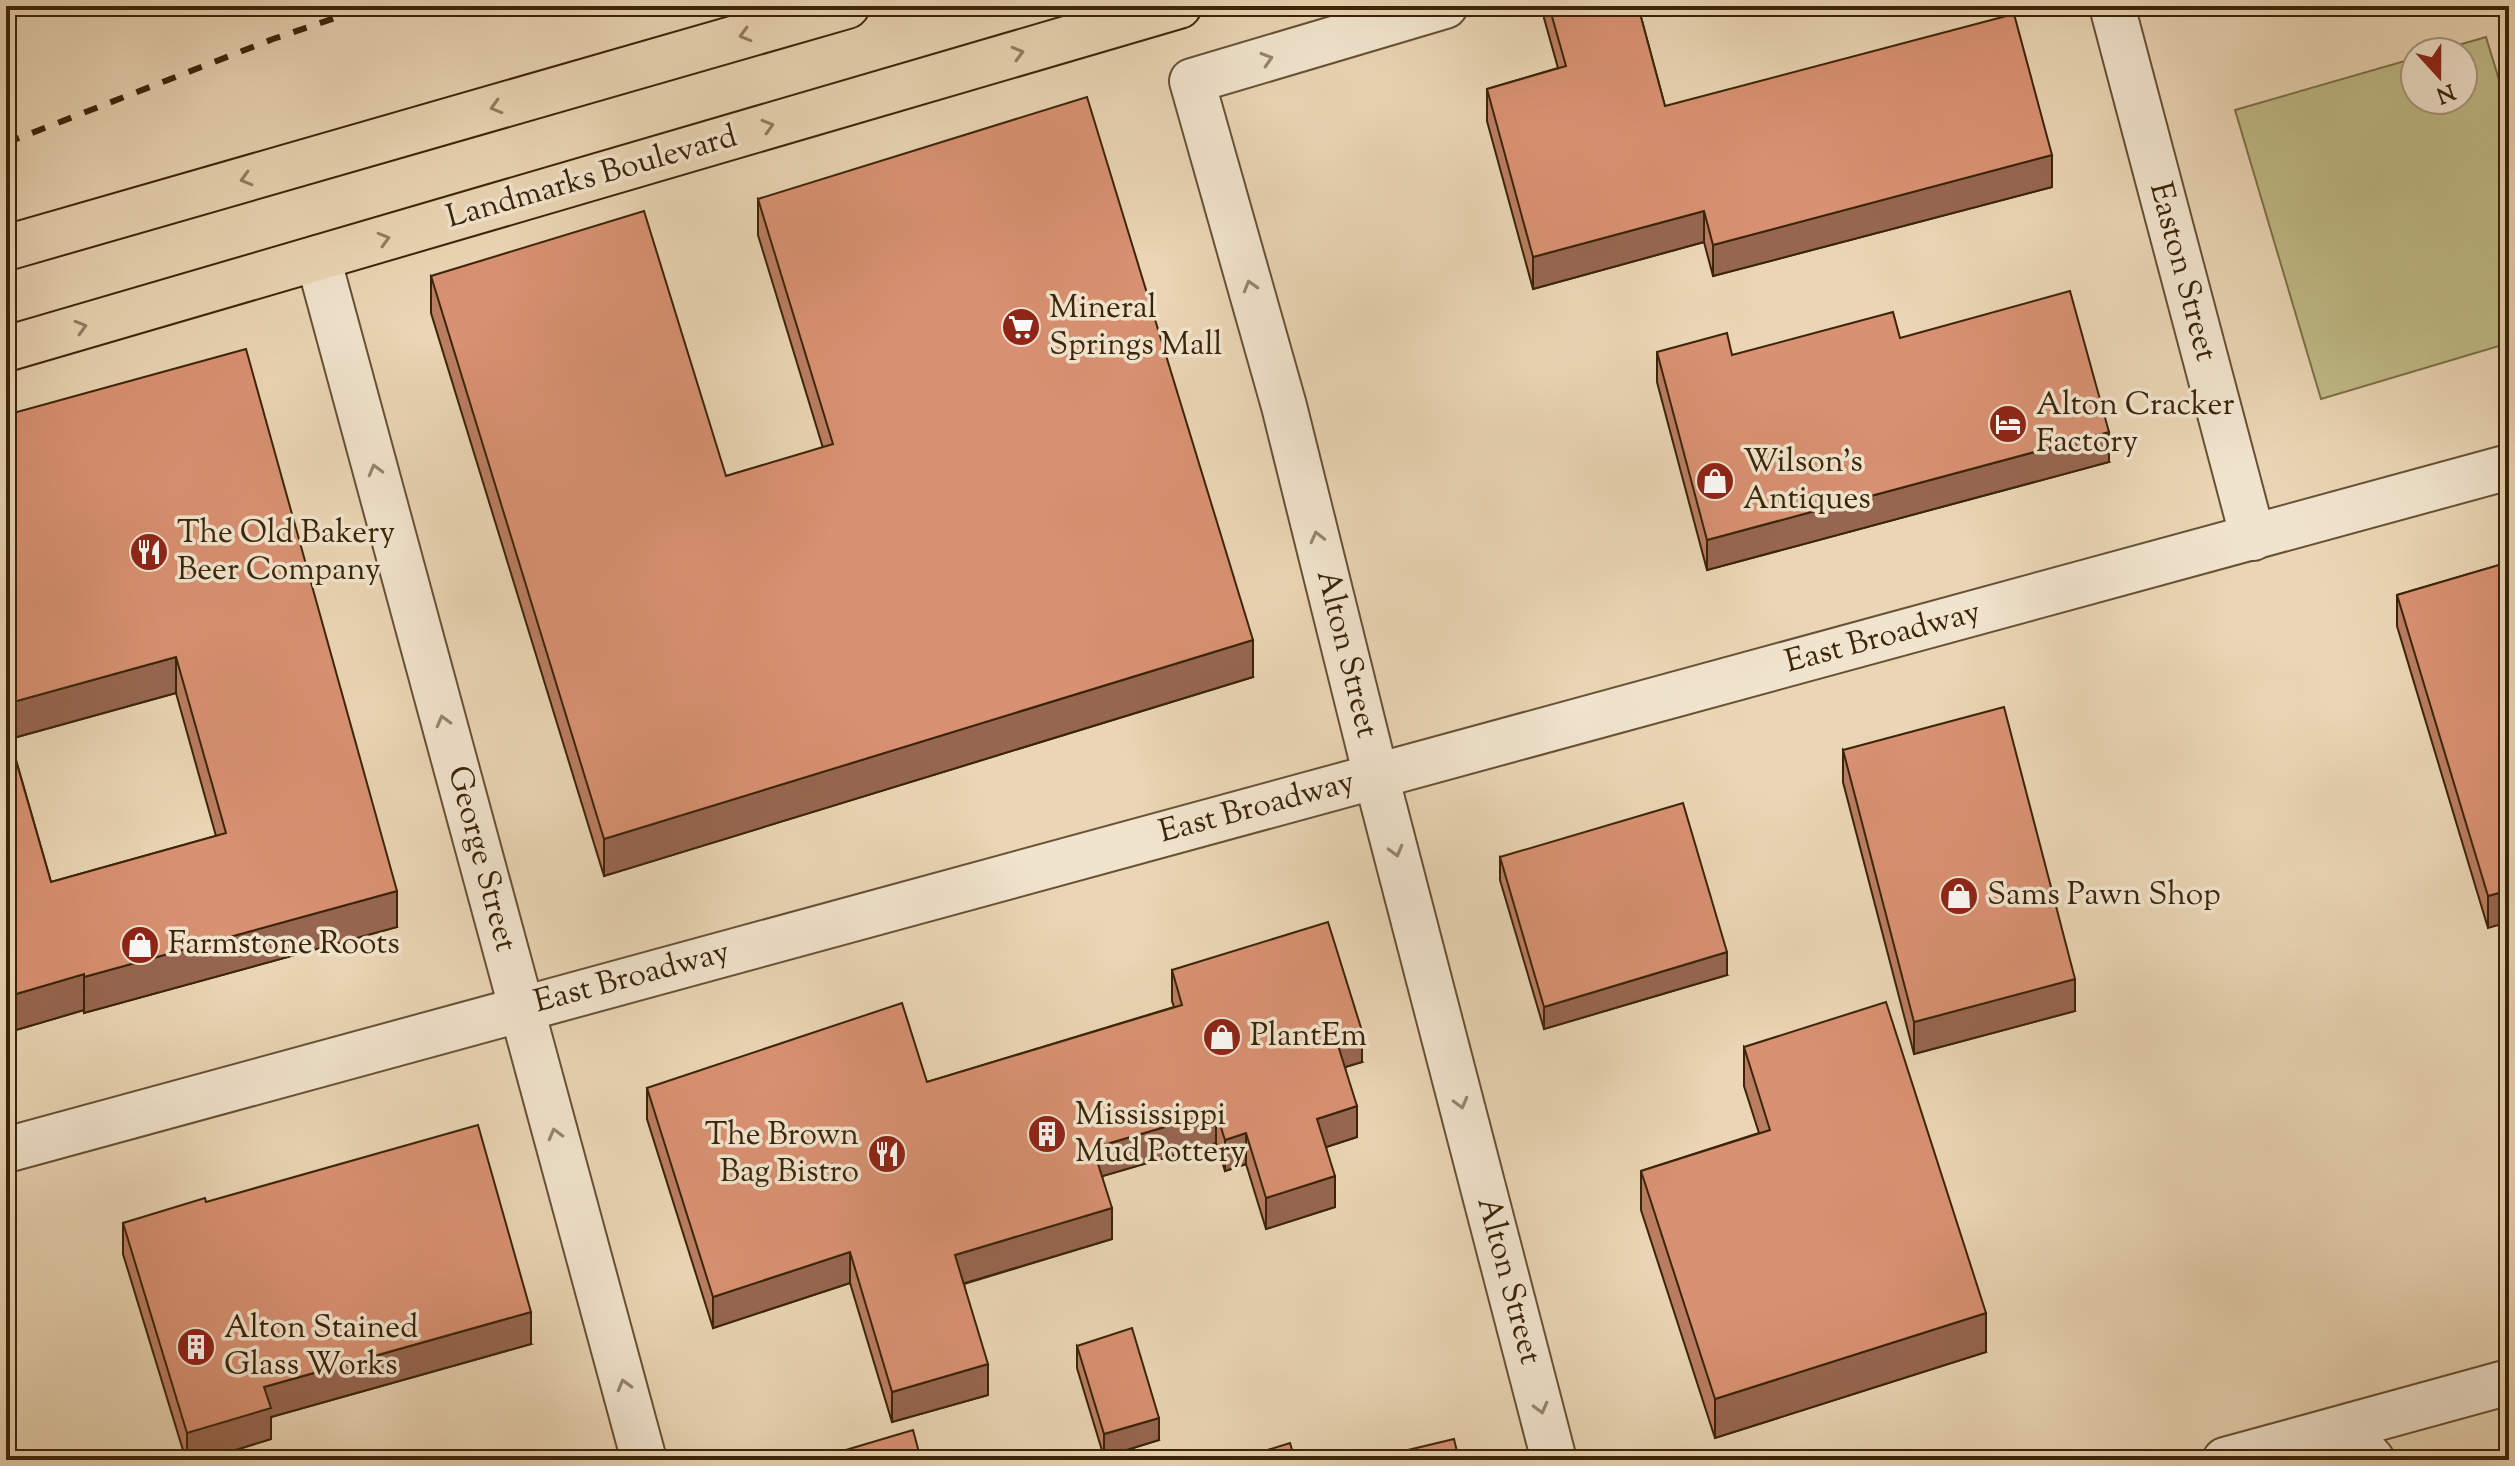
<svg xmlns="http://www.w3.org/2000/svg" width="2515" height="1466" viewBox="0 0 2515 1466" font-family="'Sorts Mill Goudy',serif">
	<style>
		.green { fill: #bfbb87; stroke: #7d7048; stroke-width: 2 }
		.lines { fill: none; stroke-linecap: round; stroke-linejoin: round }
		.minor-casing { stroke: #675033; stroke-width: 48 }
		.highway-casing { stroke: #3b2408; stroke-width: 48 }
		.minor { stroke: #f1e4ce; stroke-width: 44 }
		.highway { stroke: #ead5b4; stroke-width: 44 }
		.rail { stroke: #3b2408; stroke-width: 6; stroke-dasharray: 14 14; stroke-linecap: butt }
		.wall { fill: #ba7d62; stroke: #3b2408; stroke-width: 2; fill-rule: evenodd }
		.shaded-wall { fill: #976650; stroke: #3b2408; stroke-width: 2 }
		.building { fill: #d89172; stroke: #3b2408; stroke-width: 2 }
		.oneway { stroke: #927c5e }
		.oneway2 { stroke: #96846b }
		.labels { text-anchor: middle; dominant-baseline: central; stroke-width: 7; stroke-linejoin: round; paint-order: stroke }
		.street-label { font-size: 32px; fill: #3b2408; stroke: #f1e4ce }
		.poi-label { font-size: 32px; fill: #3b2408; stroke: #f1e4ce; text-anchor: start }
	</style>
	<rect width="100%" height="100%" fill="#ead5b4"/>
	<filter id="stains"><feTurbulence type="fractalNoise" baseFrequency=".0025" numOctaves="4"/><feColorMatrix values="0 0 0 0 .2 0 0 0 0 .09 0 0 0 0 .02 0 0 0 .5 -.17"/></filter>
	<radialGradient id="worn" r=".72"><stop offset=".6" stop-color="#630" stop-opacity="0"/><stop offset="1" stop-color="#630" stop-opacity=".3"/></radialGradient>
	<path class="green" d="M2486 37 2509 113V343L2321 399 2235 110 2415 58V100H2463V52H2434Z"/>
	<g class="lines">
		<g class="minor-casing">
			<g id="minor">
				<path d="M1445 6 1192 81 1284 406 1376 776 1554 1460"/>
				<path d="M2112 6 2253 538"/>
				<path d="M318 258 644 1460"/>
				<path d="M6 1150 2509 467"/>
				<path d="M2344 1428 2372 1460"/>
				<path d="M2225 1460 2509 1382"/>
			</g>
		</g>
		<g class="highway-casing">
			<g id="highway">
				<path d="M6 248 847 6"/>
				<path d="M6 349 1179 6"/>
			</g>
		</g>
		<use href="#minor" class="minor"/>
		<use href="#highway" class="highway"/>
		<path class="rail" d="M6 143 273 39 370 6"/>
	</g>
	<g class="wall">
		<path d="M1544 6H1638L1665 106 2052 187 1713 276 1704 242 1533 289 1487 121V89L1558 68 1544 18Z"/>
		<path d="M2504 6H2509V22Z"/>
		<path d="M758 199 1253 677 604 876 431 313V276L726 476 823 448 758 235Z"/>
		<path d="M1900 338 2109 462 1707 570 1657 382V352L1732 355Z"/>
		<path d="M6 415 397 927 84 1013V1010L6 1033ZM176 693 216 836 51 882 10 739Z"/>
		<path d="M2509 562 2488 928 2397 626V595Z"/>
		<path d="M1843 750 2075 1011 1914 1054 1843 782Z"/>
		<path d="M1500 857 1727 975 1544 1029 1500 880Z"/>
		<path d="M1172 970 1362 1062 1345 1067 1357 1137 1326 1147 1335 1207 1266 1229 1246 1164 1225 1171 1216 1143 1102 1176 1112 1239 964 1284 988 1395 892 1422 850 1283 713 1328 647 1119V1088L927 1082 1174 1007 1172 1001Z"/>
		<path d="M1744 1047 1986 1352 1715 1438 1641 1210V1171L1759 1133 1744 1086Z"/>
		<path d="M206 1202 531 1344 271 1417V1439L203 1460H186L123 1254V1223Z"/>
		<path d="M1077 1346 1159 1440 1104 1457 1077 1368Z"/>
	</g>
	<g class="shaded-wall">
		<path d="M2052 155V187L1713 276V245Z"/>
		<path d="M1704 211V242L1533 289V257Z"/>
		<path d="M2109 432V462L1707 570V540Z"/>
		<path d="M1253 640V677L604 876V839Z"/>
		<path d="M176 657V693L6 740V704Z"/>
		<path d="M2509 890V922L2488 928V896Z"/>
		<path d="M397 891V927L84 1013V977Z"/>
		<path d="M1727 952V975L1544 1029V1007Z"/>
		<path d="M84 974V1010L6 1033V997Z"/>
		<path d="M2075 979V1011L1914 1054V1022Z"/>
		<path d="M1362 1031V1062L1336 1070V1039Z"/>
		<path d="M1357 1106V1137L1317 1150V1119Z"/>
		<path d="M1216 1112V1143L1093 1179V1148Z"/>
		<path d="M1246 1133V1164L1225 1171V1140Z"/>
		<path d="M1335 1176V1207L1266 1229V1198Z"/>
		<path d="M1112 1208V1239L955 1286V1255Z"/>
		<path d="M850 1252V1283L713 1328V1297Z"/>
		<path d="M531 1312V1344L271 1417V1439L203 1460H187V1433L264 1387Z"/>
		<path d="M1986 1313V1352L1715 1438V1399Z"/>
		<path d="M988 1364V1395L892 1422V1392Z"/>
		<path d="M1159 1418V1440L1104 1457V1434Z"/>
	</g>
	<g class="building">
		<path d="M1549 6H1638L1665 106 2014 14 2052 155 1713 245 1704 211 1533 257 1487 89 1566 66Z"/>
		<path d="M1087 97 1253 640 604 839 431 276 644 211 726 476 833 444 758 199Z"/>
		<path d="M2070 291 2109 432 1707 540 1657 352 1727 333 1732 355 1893 312 1900 338Z"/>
		<path d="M246 349 397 891 84 977V974L6 997V726L51 882 226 833 176 657 6 704V415Z"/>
		<path d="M2509 562V890L2488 896 2397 595Z"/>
		<path d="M2004 707 2075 979 1914 1022 1843 750Z"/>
		<path d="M1683 803 1727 952 1544 1007 1500 857Z"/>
		<path d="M1328 922 1362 1031 1336 1039 1357 1106 1317 1119 1335 1176 1266 1198 1246 1133 1225 1140 1216 1112 1093 1148 1112 1208 955 1255 988 1364 892 1392 850 1252 713 1297 647 1088 902 1003 927 1082 1182 1005 1172 970Z"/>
		<path d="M1886 1002 1986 1313 1715 1399 1641 1171 1770 1130 1744 1047Z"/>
		<path d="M478 1125 531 1312 264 1387 271 1408 187 1433 123 1223 205 1198 206 1202Z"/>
		<path d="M1132 1328 1159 1418 1104 1434 1077 1346Z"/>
		<path d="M6 1423 16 1460H6Z"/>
		<path d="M913 1430 921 1460H812Z"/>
		<path d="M1454 1439 1459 1460H1366Z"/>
		<path d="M1290 1443 1295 1460H1235Z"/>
	</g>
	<defs><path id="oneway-chevron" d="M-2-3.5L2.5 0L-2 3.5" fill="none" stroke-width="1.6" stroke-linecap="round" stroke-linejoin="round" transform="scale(2)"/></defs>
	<g class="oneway">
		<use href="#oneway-chevron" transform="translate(745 35) rotate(164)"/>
		<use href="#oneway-chevron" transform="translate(1018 53) rotate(-16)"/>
		<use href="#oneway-chevron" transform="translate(496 107) rotate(164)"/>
		<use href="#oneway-chevron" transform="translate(768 126) rotate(-16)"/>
		<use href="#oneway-chevron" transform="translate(246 179) rotate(164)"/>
		<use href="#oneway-chevron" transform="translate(384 239) rotate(-16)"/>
		<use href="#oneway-chevron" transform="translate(81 327) rotate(-16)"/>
	</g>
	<g class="oneway2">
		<use href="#oneway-chevron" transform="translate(1267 59) rotate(-17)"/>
		<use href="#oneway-chevron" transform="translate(1250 286) rotate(-106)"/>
		<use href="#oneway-chevron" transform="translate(375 470) rotate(-105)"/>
		<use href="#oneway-chevron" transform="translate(1317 537) rotate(-104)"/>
		<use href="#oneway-chevron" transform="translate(443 721) rotate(-105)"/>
		<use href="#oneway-chevron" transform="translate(1396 851) rotate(75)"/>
		<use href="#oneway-chevron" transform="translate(1461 1103) rotate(75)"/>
		<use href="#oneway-chevron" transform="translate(555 1134) rotate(-105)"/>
		<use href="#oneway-chevron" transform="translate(624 1385) rotate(-105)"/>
		<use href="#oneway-chevron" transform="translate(1541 1408) rotate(75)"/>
	</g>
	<defs>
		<g id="supermarket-disc" transform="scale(2)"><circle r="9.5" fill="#8f2418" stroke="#f1e4ce"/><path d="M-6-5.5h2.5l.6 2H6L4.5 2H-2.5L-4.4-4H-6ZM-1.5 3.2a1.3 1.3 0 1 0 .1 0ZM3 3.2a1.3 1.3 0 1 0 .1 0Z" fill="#fff"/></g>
		<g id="hotel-disc" transform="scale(2)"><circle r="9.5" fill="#8f2418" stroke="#f1e4ce"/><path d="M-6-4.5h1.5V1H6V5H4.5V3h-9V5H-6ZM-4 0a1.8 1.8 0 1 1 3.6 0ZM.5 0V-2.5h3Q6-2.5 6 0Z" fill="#fff"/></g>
		<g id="shop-disc" transform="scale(2)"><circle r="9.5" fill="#8f2418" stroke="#f1e4ce"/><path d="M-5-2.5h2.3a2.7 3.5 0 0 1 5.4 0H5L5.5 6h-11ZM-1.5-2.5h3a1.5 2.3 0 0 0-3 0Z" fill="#fff"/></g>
		<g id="restaurant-disc" transform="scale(2)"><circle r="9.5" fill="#8f2418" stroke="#f1e4ce"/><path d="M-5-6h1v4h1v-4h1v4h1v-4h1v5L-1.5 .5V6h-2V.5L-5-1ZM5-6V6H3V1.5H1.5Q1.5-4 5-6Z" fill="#fff"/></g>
		<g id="building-disc" transform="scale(2)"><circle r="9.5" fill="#8f2418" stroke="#f1e4ce"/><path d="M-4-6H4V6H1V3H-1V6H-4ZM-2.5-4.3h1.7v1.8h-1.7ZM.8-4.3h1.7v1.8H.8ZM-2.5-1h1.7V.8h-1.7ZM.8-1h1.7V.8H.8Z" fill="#fff"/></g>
	</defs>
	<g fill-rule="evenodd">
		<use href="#supermarket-disc" x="1021" y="327"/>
		<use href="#hotel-disc" x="2008" y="424"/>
		<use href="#shop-disc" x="1715" y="481"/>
		<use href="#restaurant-disc" x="149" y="552"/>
		<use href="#shop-disc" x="1959" y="896"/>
		<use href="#shop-disc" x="140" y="945"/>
		<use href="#shop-disc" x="1222" y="1037"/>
		<use href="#building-disc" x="1047" y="1134"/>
		<use href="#restaurant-disc" x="887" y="1154"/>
		<use href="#building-disc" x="196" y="1347"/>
	</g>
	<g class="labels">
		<g class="street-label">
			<text transform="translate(592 178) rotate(-16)">Landmarks Boulevard</text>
			<text transform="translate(2182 272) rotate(75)">Easton Street</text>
			<text transform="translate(1883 638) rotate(-15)">East Broadway</text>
			<text transform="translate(1346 654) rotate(76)">Alton Street</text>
			<text transform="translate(1257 808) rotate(-15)">East Broadway</text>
			<text transform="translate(481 859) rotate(75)">George Street</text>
			<text transform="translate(632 978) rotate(-15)">East Broadway</text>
			<text transform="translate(1508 1281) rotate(75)">Alton Street</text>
		</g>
		<g class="poi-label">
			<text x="1049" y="309">Mineral<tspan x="1049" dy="37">Springs Mall</tspan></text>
			<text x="2036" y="406">Alton Cracker<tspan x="2036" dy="37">Factory</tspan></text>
			<text x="1743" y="463">Wilson's<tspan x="1743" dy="37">Antiques</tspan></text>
			<text x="177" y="534">The Old Bakery<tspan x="177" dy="37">Beer Company</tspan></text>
			<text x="1987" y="896">Sams Pawn Shop</text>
			<text x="168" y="945">Farmstone Roots</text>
			<text x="1250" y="1037">PlantEm</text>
			<text x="1075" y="1116">Mississippi<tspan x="1075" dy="37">Mud Pottery</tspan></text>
			<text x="859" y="1136" text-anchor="end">The Brown<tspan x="859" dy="37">Bag Bistro</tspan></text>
			<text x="224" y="1329">Alton Stained<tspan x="224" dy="37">Glass Works</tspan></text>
		</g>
	</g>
	<rect width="2515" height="1466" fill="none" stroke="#ead5b4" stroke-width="32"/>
	<rect x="8" y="8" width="2499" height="1450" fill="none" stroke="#3b2408" stroke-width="4"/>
	<rect x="16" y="16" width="2483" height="1434" fill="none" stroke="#3b2408" stroke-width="2"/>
	<g transform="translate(2439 76) rotate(159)"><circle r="38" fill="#f1e4ce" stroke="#a8977f" stroke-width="2"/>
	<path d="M0-6L14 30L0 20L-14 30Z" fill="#8f2418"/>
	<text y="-12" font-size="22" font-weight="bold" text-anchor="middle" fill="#3b2408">N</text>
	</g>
	<rect width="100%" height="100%" filter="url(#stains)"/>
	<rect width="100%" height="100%" fill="url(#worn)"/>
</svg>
